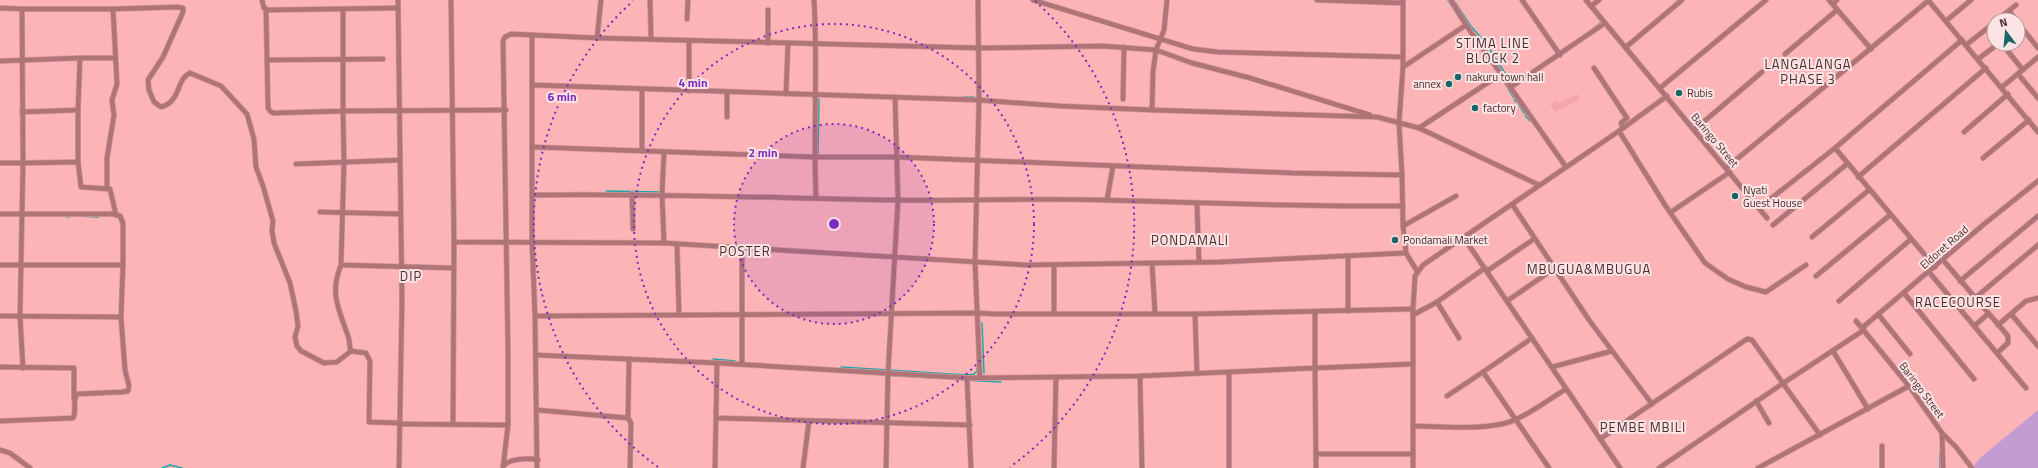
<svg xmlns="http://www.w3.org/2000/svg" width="2038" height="468" viewBox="0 0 2038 468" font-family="'Titillium Web',sans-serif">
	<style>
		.built { fill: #f5a6aa }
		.green { fill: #c29cd2 }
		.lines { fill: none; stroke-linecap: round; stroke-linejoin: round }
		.stream { stroke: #1ea7a8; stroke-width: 1.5 }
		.street-casing { stroke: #d59699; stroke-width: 6 }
		.street { stroke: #af7477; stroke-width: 4.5 }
		.ring { fill: none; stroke: #7b2cbf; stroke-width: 2; stroke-dasharray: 2 4 }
		.poi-dot { fill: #186667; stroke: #fce4e5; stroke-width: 1.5 }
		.labels { text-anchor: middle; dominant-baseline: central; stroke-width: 4; stroke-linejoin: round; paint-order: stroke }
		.poi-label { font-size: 11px; fill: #482b2d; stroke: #fce4e5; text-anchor: start }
		.street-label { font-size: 11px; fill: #482b2d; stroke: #fce4e5 }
		.quarter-label { font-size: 13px; letter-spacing: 1px; fill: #482b2d; stroke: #fce4e5 }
		.centre { fill: #7b2cbf; stroke: #fce4e5; stroke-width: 2 }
		.ring-label { font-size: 12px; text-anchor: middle; font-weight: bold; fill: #7b2cbf; stroke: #fce4e5; stroke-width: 4; stroke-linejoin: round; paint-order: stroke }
	</style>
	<rect width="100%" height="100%" fill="#fdb4b7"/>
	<path class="built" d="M1577 94 1580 99 1555 112 1550 104 1556 101 1558 104Z"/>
	<path class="green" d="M2038 410V468H1972L1980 458Z"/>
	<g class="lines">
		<g class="stream">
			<path d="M1448 0 1460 19"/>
			<path d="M1455 2 1470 25 1485 42 1512 84 1513 83"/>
			<path d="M1594 28 1600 23"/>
			<path d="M1478 45 1489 61"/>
			<path d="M1503 80 1513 97"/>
			<path d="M963 97H974"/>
			<path d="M1514 99 1516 102"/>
			<path d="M1518 103 1524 113"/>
			<path d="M1525 115 1530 121"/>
			<path d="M818 153 819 99"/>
			<path d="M606 191 659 192"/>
			<path d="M56 216H63"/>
			<path d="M77 216 98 217"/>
			<path d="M67 217 73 216"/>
			<path d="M746 246H750"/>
			<path d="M982 323 984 373"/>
			<path d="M713 359 735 361"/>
			<path d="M841 367 967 375 974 374 977 371V368"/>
			<path d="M837 372 853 373"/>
			<path d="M879 375 935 378"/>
			<path d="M962 380 1001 382"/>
			<path d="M162 468 170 465 182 468"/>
			<path d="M1940 468V454"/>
		</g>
		<g class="street-casing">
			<g id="street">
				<path d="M262 0 264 8 268 10 398 8"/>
				<path d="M398 0 402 301 399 468"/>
				<path d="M451 0 454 242 664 243 1025 265 1220 262 1406 253"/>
				<path d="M650 0 651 36"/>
				<path d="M814 0C818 66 813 132 816 198"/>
				<path d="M978 0 979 100 975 262 980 378"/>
				<path d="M1033 0 1193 49 1218 52 1403 57"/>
				<path d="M1317 0 1403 3"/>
				<path d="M1403 0V67L1399 123 1402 175 1403 226 1406 253 1417 271"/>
				<path d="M1522 0 1560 55"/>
				<path d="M1586 0 1767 218"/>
				<path d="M1829 0 1871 49"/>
				<path d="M1928 0 2038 132"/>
				<path d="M1833 4 1837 0"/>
				<path d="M1591 6 1599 0"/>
				<path d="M0 8 22 9 23 163 78 162 81 187 110 189 116 215"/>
				<path d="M22 9H113L177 7 183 8V12L163 57 148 80 149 90 154 102 161 107C181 102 176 79 190 73L221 86 247 114 254 139 256 167 263 186 273 221 272 230 274 243 290 283 296 311 298 326 295 337 297 346 301 351 324 363 337 362 351 351"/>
				<path d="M266 9 268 108 271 112 274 113 343 111V9"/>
				<path d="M768 10V43"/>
				<path d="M2009 11 2016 20"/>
				<path d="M687 19 688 0"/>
				<path d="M1997 20 2016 5"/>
				<path d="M1946 21 1971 0"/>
				<path d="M2018 23 2038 48"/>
				<path d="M532 36V241L535 316 537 468"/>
				<path d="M597 38 980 48 1102 46 1156 50 1164 30 1167 0"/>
				<path d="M2002 44 2023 70"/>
				<path d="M1966 45 1994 23"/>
				<path d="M1626 47 1682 0"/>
				<path d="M1785 54 1837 10"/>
				<path d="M80 58H115"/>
				<path d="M1978 59 1998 44"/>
				<path d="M267 60 383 59"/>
				<path d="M0 61 80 58 78 110 22 112"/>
				<path d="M1403 67 1466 25 1451 0"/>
				<path d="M1594 68 1627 118 1621 123 1623 128"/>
				<path d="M1501 74 1566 167"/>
				<path d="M2018 74 2038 98"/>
				<path d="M532 85 979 100 1060 106 1152 110 1377 117 1419 128 1539 185"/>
				<path d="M1511 87 1605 23"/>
				<path d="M2002 87 2038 57"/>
				<path d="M1660 88 1766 0"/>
				<path d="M689 91V41"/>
				<path d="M727 92V117"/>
				<path d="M786 94 788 43"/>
				<path d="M1123 99 1124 47"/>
				<path d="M78 110V162"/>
				<path d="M1152 110 1153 72 1156 50 1192 63 1250 78 1370 115"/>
				<path d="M1419 128 1501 74 1466 25"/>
				<path d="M1694 130 1762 72"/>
				<path d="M1619 131 1665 205 1705 263 1728 279 1746 287 1766 292 1806 265"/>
				<path d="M1964 132 2008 94"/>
				<path d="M532 147 814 157H897L1292 173 1402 175"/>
				<path d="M1835 148 1935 267"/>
				<path d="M642 151V90"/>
				<path d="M664 152 662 194 664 243"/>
				<path d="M1983 158 2029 120"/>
				<path d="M0 163H23L20 316 23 368"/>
				<path d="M296 164 400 160"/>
				<path d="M1726 168 1928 1"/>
				<path d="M1858 177 1986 68"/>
				<path d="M107 188V158L114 115 112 100 117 84 113 9"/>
				<path d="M632 194 633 229"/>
				<path d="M532 195C653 193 774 198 895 200 965 201 1035 198 1105 200 1205 203 1304 207 1403 206"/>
				<path d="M1107 200 1113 166"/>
				<path d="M1197 204 1199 262"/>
				<path d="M1512 204 1589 320 1652 404"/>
				<path d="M1759 208 1835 148 1962 40"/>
				<path d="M320 212 400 214"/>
				<path d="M1671 212 1730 172"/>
				<path d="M0 214H113L120 216 123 223V265H0"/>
				<path d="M1773 225 1847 164"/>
				<path d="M1403 226 1456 196"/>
				<path d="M1812 237 1869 190"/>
				<path d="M1464 238 1620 468"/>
				<path d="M677 244 679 314"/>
				<path d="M1943 260 2008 336V343L1997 353"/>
				<path d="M1152 263 1155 314"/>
				<path d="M341 265C329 294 339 309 348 336 350 341 349 346 351 351L366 353 370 361 369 422 400 423"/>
				<path d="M454 268 341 265 344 162 343 111 506 110"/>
				<path d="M1487 271 1534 239"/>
				<path d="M1929 272 2026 388"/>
				<path d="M1816 276 1890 215"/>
				<path d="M1960 281 2038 216"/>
				<path d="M1904 293 1974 379"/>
				<path d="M1975 298 2038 245"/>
				<path d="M1507 301 1555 268"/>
				<path d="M1839 301 1910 240"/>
				<path d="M1437 302 1459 338"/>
				<path d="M1348 311V257"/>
				<path d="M1054 313V265"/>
				<path d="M1195 314 1197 373"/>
				<path d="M1878 314 1910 354"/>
				<path d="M2011 314 2038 346"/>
				<path d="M1413 315 1437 302 1485 268"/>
				<path d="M0 316 121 317 125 370 129 386 128 391 122 392 77 394C72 401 77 411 73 418L0 421"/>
				<path d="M535 316 977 313 995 314H1195L1413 309"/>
				<path d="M121 317 123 265"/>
				<path d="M1856 321 1909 386 1942 433 1956 447 1972 468"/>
				<path d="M1998 325 2026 301 2038 298"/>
				<path d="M1974 326 1988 314"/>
				<path d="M1862 328 1983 225 2038 181"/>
				<path d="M1532 338 1483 372 1549 468"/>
				<path d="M1833 351 1868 409"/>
				<path d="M536 355 717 363 967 378 1140 376 1315 368V313"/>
				<path d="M629 359 628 418 631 423 630 468"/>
				<path d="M742 364V248"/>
				<path d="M0 367 74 368V399"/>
				<path d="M1552 367 1612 351"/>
				<path d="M1140 376 1142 468"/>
				<path d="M967 378 971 468"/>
				<path d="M1447 396 1483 372"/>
				<path d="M1756 401 1769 423"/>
				<path d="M537 410 628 418"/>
				<path d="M716 418 970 425"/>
				<path d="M400 424 508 425"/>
				<path d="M453 424 454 242"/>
				<path d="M1413 426C1441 426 1473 430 1502 424 1522 420 1548 400 1566 389"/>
				<path d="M1942 433 1943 468"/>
				<path d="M1600 439 1747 339 1752 340 1820 435"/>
				<path d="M1882 446V468"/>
				<path d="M0 450 10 453 30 468"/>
				<path d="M1317 454H1413"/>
				<path d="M503 466C510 458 529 458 538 460"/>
				<path d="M503 468 508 425V352L503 41 505 37 511 34 597 38 601 0"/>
				<path d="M715 468 717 363"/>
				<path d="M803 468 809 421"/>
				<path d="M886 468 888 373 898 200 895 97"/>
				<path d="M1054 468 1056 378"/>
				<path d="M1229 468V372"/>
				<path d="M1316 468 1315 368 1413 364"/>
				<path d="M1413 468V309L1415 276 1423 265 1619 131 1667 96"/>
				<path d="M1659 468 1782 384 1864 330"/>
				<path d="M1758 468 1909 386"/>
			</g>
		</g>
		<use href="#street" class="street"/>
	</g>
	<circle cx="834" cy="224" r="100" fill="#7b2cbf" fill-opacity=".12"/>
	<g class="ring">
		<circle cx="834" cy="224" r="100"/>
		<circle cx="834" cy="224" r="200"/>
		<path d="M658 467A300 300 0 0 1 633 1M1035 1A300 300 0 0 1 1010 467"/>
	</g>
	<g class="poi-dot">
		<circle cx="1458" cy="77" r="4"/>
		<circle cx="1449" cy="84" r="4"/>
		<circle cx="1679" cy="93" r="4"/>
		<circle cx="1475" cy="108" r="4"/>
		<circle cx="1735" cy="196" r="4"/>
		<circle cx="1395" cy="240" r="4"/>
	</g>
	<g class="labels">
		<g class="poi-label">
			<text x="1466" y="77">nakuru town hall</text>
			<text x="1441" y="84" text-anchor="end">annex</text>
			<text x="1687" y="93">Rubis</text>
			<text x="1483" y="108">factory</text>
			<text x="1743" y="190">Nyati<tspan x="1743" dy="13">Guest House</tspan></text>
			<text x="1403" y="240">Pondamali Market</text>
		</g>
		<g class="street-label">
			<text transform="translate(1715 140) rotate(50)">Baringo Street</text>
			<text transform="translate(1944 247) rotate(-41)">Eldoret Road</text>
			<text transform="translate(1922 390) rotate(53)">Baringo Street</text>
		</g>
		<g class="quarter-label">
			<text x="1493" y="43">STIMA LINE<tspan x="1493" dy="15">BLOCK 2</tspan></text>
			<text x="1808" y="64">LANGALANGA<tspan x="1808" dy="15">PHASE 3</tspan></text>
			<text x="1190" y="240">PONDAMALI</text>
			<text x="745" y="251">POSTER</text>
			<text x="1589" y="269">MBUGUA&amp;MBUGUA</text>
			<text x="411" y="276">DIP</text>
			<text x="1958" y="302">RACECOURSE</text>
			<text x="1643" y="427">PEMBE MBILI</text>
		</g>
	</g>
	<circle cx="834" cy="224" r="6" class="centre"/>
	<g class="ring-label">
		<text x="693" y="87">4 min</text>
		<text x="562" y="101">6 min</text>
		<text x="763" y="157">2 min</text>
	</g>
	<g transform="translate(2006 32) rotate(344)"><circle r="19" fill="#fce4e5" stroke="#b49a9b"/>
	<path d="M0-3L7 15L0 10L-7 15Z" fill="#186667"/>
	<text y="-6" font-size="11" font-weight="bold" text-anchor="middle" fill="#482b2d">N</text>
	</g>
</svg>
